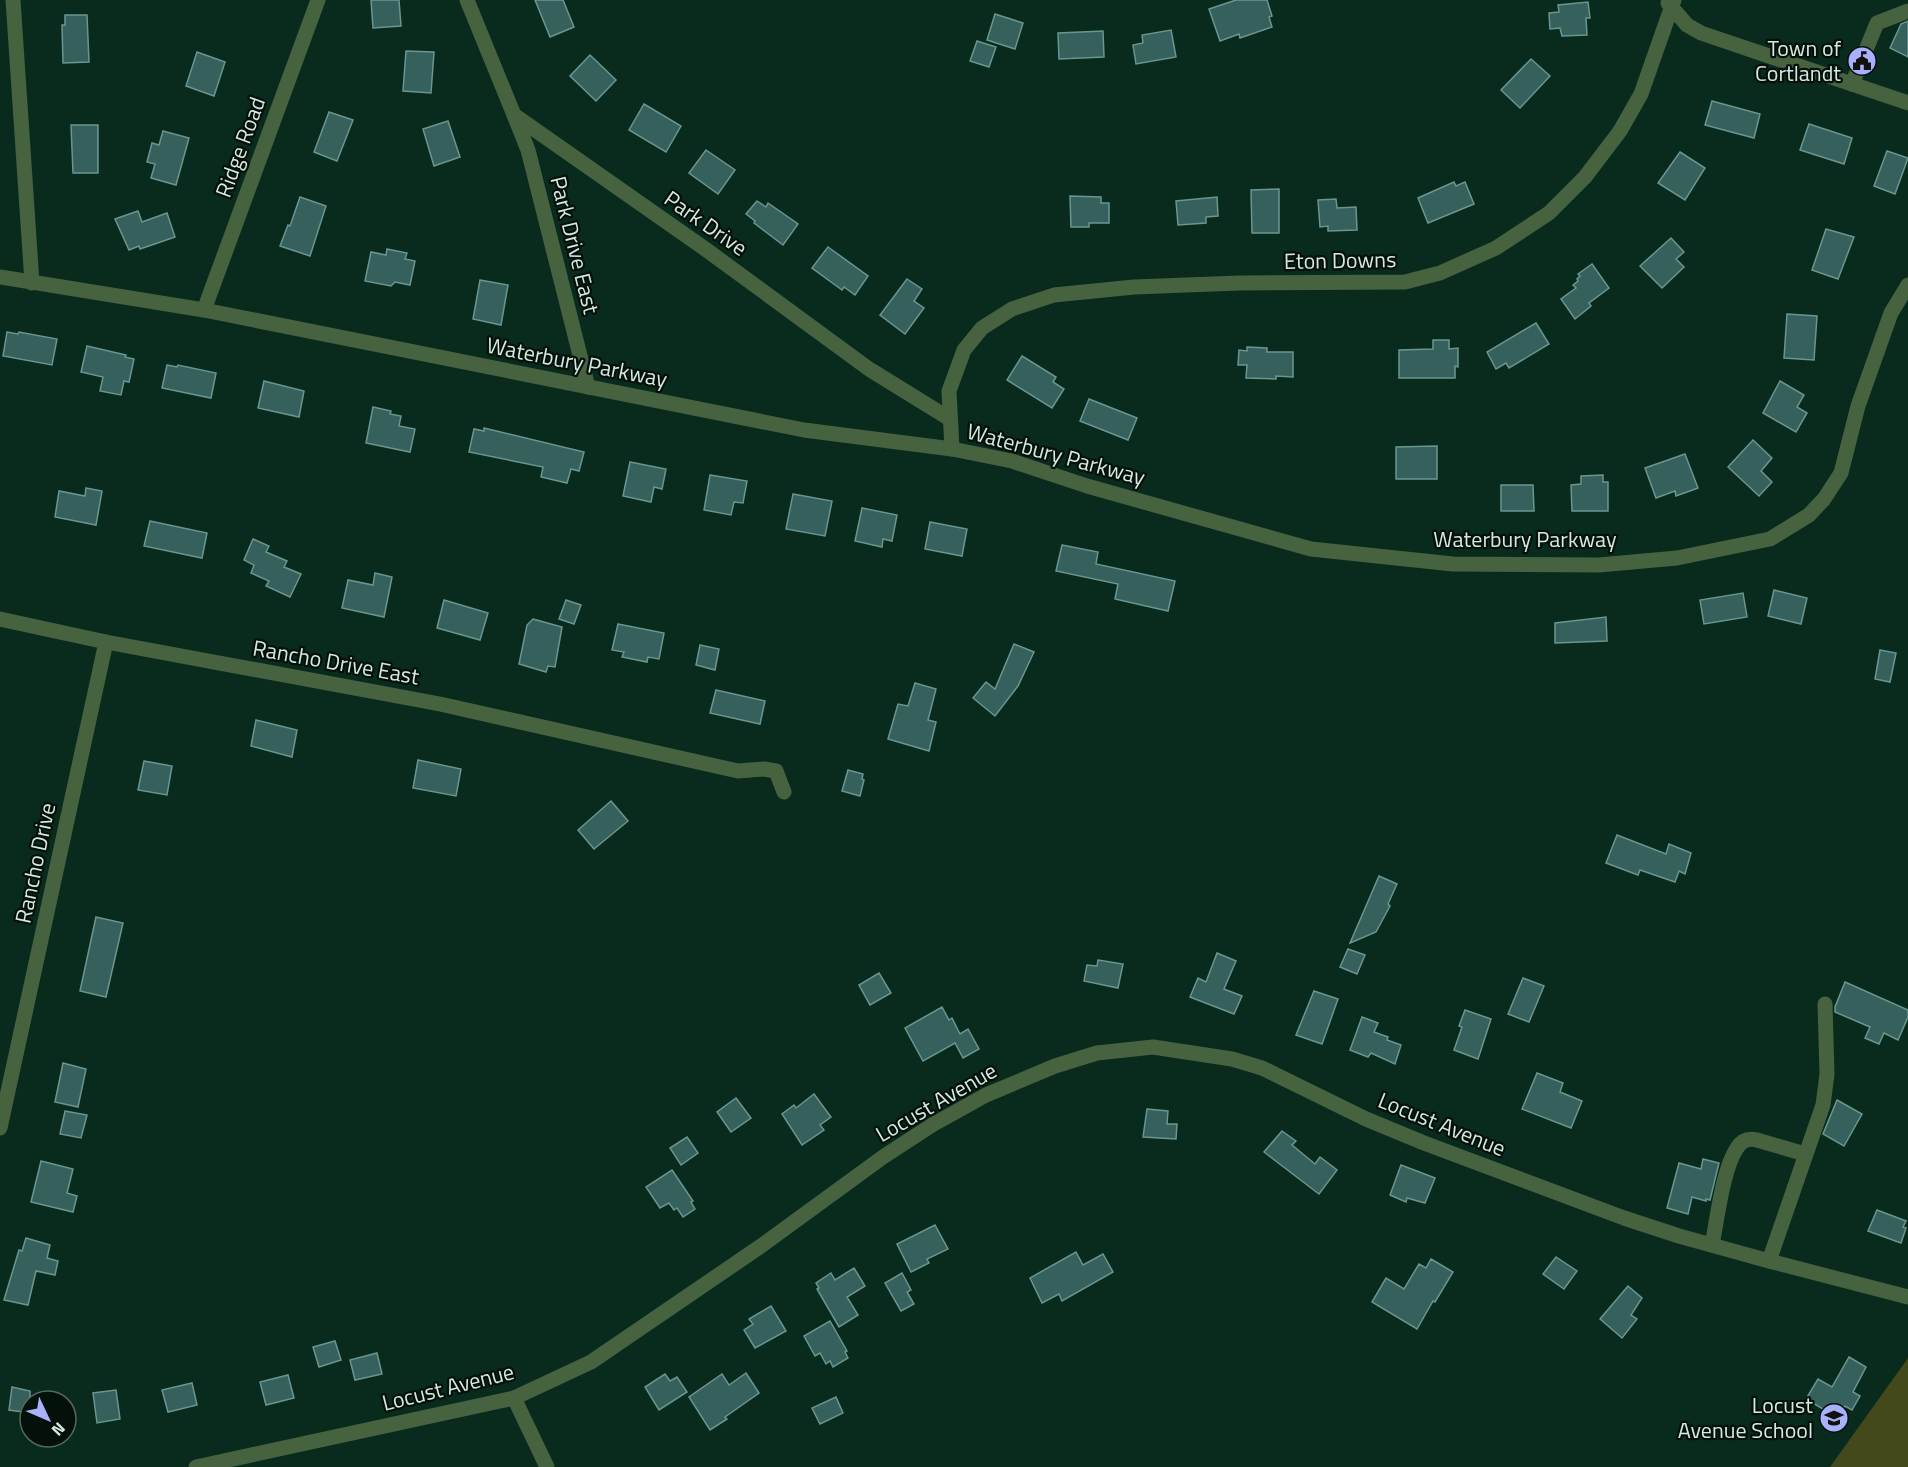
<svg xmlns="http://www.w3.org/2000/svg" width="1908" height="1467" viewBox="0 0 1908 1467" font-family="'Titillium Web',sans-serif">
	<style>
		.green { fill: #43491a }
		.building { fill: #35605b; stroke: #6a9690; stroke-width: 1.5 }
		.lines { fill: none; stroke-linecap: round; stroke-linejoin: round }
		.minor { stroke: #46623f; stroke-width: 15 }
		.labels { text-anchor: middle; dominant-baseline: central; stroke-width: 4.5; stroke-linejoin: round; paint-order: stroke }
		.poi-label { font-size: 22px; fill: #d6e9df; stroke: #04100a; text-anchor: end }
		.street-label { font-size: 22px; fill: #d6e9df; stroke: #04100a }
	</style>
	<rect width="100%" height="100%" fill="#082b1d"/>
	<path class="green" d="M1908 1358V1467H1830Z"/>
	<g class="building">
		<path d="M371 0H399L401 26 373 28Z"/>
		<path d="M535 0H563L574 27 550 37Z"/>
		<path d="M1236 0H1267L1272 16 1269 17 1272 27 1240 38 1239 34 1220 41 1209 9Z"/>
		<path d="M1588 2 1590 18H1586L1587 35 1562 36 1560 28 1550 29 1549 13 1559 12 1558 5Z"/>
		<path d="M995 14 1023 23 1015 49 987 40Z"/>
		<path d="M65 15H87L89 62 63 63 62 25H65Z"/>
		<path d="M1908 21V57L1890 48 1901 24Z"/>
		<path d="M1171 30 1176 57 1136 64 1133 45 1143 43 1142 35Z"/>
		<path d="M1103 31 1104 57 1059 59 1058 33Z"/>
		<path d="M977 41 996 47 989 67 970 61Z"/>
		<path d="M406 51 434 52 431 93 403 91Z"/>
		<path d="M197 52 225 62 214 96 186 86Z"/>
		<path d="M590 55 616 80 596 101 570 76Z"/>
		<path d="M1531 59 1550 76 1520 108 1501 90Z"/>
		<path d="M1712 101 1760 114 1754 138 1705 125Z"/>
		<path d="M644 104 681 126 666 152 629 130Z"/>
		<path d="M329 112 353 120 337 161 314 152Z"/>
		<path d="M448 121 460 157 434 166 423 129Z"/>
		<path d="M1809 124 1852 138 1844 164 1800 150Z"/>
		<path d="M71 125H98V173H73Z"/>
		<path d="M163 131 189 138 176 185 151 178 155 164 147 162 152 143 159 145Z"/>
		<path d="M706 150 735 170 718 194 689 173Z"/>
		<path d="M1887 151 1908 158 1895 194 1874 186Z"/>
		<path d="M1680 152 1705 168 1685 200 1658 183Z"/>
		<path d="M1454 182 1456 186 1465 182 1474 204 1428 223 1418 198Z"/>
		<path d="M1279 189V233H1252L1251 190Z"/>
		<path d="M1070 196 1101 197V203H1109V223H1089V227H1071Z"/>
		<path d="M300 197 326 206 310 256 280 246 288 225 290 226Z"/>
		<path d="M1217 197 1218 216 1206 217V223L1178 225 1176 201Z"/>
		<path d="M1336 199 1337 208 1356 207 1357 230 1328 231V226L1320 227 1318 200Z"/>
		<path d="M757 201 766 207 768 203 798 224 783 245 754 223 755 221 746 214Z"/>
		<path d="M138 211 142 222 167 213 175 237 140 249 139 246 129 250 115 219Z"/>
		<path d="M1826 229 1854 237 1838 279 1812 270Z"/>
		<path d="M1671 238 1684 252 1676 259 1684 267 1662 288 1640 266Z"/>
		<path d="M828 247 868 276 855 295 844 287 842 290 812 268Z"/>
		<path d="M387 249 407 253 405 259 415 261 410 285 395 282 391 286 365 281 371 252 386 255Z"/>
		<path d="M1592 264 1609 288 1589 303 1591 306 1575 319 1561 299 1576 288 1573 285 1578 281 1577 279 1580 276 1578 274Z"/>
		<path d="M907 279 922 289 914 301 924 308 905 334 880 315Z"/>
		<path d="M480 280 508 285 501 325 473 319Z"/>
		<path d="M1787 314 1817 316 1814 360 1784 358Z"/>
		<path d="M1536 323 1549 344 1509 368 1506 363 1496 369 1487 352Z"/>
		<path d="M7 332 18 334 19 332 57 339 52 365 3 356Z"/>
		<path d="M1433 340H1449V349L1458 348V367L1455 366V378H1399V350L1433 349Z"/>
		<path d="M87 346 126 355 125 357 134 359 129 382 124 381 121 395 100 391 103 377 81 372Z"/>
		<path d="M1247 347 1267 348V352H1293V377L1276 376V379L1246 378 1247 365H1238L1239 350 1247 351Z"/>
		<path d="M1022 356 1056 377 1053 382 1064 389 1052 408 1007 380Z"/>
		<path d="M167 365 177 367 178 365 216 373 211 398 162 388Z"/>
		<path d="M264 381 304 391 299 417 258 408Z"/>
		<path d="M1780 381 1804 395 1797 407 1807 413 1796 432 1763 413Z"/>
		<path d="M1089 399 1137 418 1128 440 1080 421Z"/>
		<path d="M373 407 391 411 390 414 401 416 399 426 415 429 410 452 366 443Z"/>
		<path d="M484 428 584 452 579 471 571 469 567 483 541 477 543 467 469 452 474 429 484 431Z"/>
		<path d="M1753 440 1772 458 1761 471 1772 482 1759 496 1728 467Z"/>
		<path d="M1437 446V479H1396V447Z"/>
		<path d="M1685 454 1698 488 1676 496 1675 491 1656 498 1645 468Z"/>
		<path d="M630 462 666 469 662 489 654 487 651 502 623 496Z"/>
		<path d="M710 475 747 481 743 503 734 502 731 515 704 510Z"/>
		<path d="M1603 475V482H1608V511H1572L1571 485 1581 484V476Z"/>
		<path d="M1501 485H1533L1534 511H1501Z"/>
		<path d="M86 488 102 491 96 525 55 517 59 491 85 496Z"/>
		<path d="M793 494 832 501 825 536 786 529Z"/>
		<path d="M862 508 897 515 892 541 883 539 882 547 855 541Z"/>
		<path d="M150 521 207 533 202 558 144 546Z"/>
		<path d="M930 522 967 529 962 556 925 549Z"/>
		<path d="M253 539 269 546 266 552 287 561 284 567 301 574 290 597 266 586 269 581 251 573 254 565 244 560Z"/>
		<path d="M1062 545 1098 552 1096 564 1175 581 1168 611 1115 599 1118 584 1056 571Z"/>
		<path d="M375 573 392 577 384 617 342 608 348 580 373 585Z"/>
		<path d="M1774 590 1807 598 1801 624 1768 616Z"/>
		<path d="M1743 593 1747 617 1704 624 1700 600Z"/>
		<path d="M444 600 488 613 480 640 437 628Z"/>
		<path d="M566 600 581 605 574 624 559 619Z"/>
		<path d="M1606 617 1607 641 1555 643V623Z"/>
		<path d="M533 619 562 627 555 667 548 666 546 672 519 664 527 625Z"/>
		<path d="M618 624 664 633 659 659 648 657 647 662 622 657 624 652 612 650Z"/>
		<path d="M1014 644 1034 652 1018 686 995 716 973 698 986 682 995 689Z"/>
		<path d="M700 645 719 649 715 670 696 665Z"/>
		<path d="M1880 650 1896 653 1890 682 1875 679Z"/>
		<path d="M915 683 936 689 928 720 936 722 929 751 888 739 898 704 908 706Z"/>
		<path d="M716 690 765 701 760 724 710 713Z"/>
		<path d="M256 720 297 730 292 757 251 746Z"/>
		<path d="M418 760 461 769 456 796 413 788Z"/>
		<path d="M144 761 172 766 167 795 138 790Z"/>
		<path d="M848 770 863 774 862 779 864 780 860 796 842 791Z"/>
		<path d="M611 801 628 821 594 849 578 830Z"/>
		<path d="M1617 835 1666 854 1669 844 1691 853 1685 874 1679 871 1675 882 1640 870 1638 875 1606 863Z"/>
		<path d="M1379 876 1397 884 1388 904 1390 906 1376 932 1350 943Z"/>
		<path d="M96 917 123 923 106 997 80 991Z"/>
		<path d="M1348 949 1365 955 1357 974 1340 967Z"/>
		<path d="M1217 953 1236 961 1224 989 1242 996 1234 1014 1190 997 1198 978 1206 982Z"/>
		<path d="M1098 960 1123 964 1118 988 1084 981 1087 965 1097 966Z"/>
		<path d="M879 973 891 993 870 1005 859 985Z"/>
		<path d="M1523 978 1544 986 1529 1022 1508 1014Z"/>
		<path d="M1845 982 1908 1010V1017L1898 1040 1884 1033 1879 1044 1865 1038 1870 1027 1835 1012V1007Z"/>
		<path d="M1314 991 1338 999 1322 1044 1296 1035Z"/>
		<path d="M942 1007 949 1020 952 1018 960 1034 968 1029 979 1049 963 1058 955 1043 923 1061 905 1028Z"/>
		<path d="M1465 1010 1491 1019 1478 1059 1454 1050 1462 1027 1459 1026Z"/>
		<path d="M1362 1017 1378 1023 1374 1032 1388 1037 1387 1040 1401 1045 1395 1064 1371 1053 1368 1057 1350 1050Z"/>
		<path d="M63 1063 86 1069 78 1107 55 1102Z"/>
		<path d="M1537 1073 1563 1083 1560 1092 1582 1101 1571 1128 1522 1109Z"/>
		<path d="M814 1094 831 1117 820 1125 824 1130 802 1145 782 1114 794 1105 796 1108Z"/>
		<path d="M736 1098 751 1118 731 1132 717 1112Z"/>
		<path d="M1837 1100 1862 1114 1844 1146 1823 1134Z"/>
		<path d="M1147 1109 1168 1111 1167 1124H1177L1176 1139 1143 1137Z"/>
		<path d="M65 1111 87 1115 81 1138 60 1134Z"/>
		<path d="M1282 1131 1296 1141 1292 1145 1315 1164 1320 1157 1337 1170 1319 1194 1264 1152Z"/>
		<path d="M687 1137 698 1153 681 1165 670 1148Z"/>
		<path d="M1703 1159 1719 1163 1710 1200 1706 1199V1201L1692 1197 1688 1214 1667 1208 1679 1163 1701 1169Z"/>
		<path d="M41 1161 73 1169 67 1193 77 1196 73 1212 31 1202Z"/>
		<path d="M1401 1165 1435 1178 1425 1203 1407 1198 1406 1202 1390 1195Z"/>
		<path d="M672 1170 693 1201 691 1202 695 1209 683 1217 677 1208 674 1210 669 1203 660 1208 646 1187Z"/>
		<path d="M1877 1210 1906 1221 1903 1227 1906 1228 1901 1243 1868 1231Z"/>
		<path d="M935 1225 948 1249 927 1259 929 1263 911 1272 897 1244Z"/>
		<path d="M26 1238 50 1245 47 1258 58 1261 55 1275 36 1271 28 1305 4 1300 19 1250 22 1251Z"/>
		<path d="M1076 1252 1083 1265 1103 1254 1113 1272 1062 1301 1059 1294 1042 1303 1030 1278Z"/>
		<path d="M1556 1257 1577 1271 1564 1289 1543 1274Z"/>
		<path d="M1431 1259 1453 1272 1435 1302 1433 1301 1417 1329 1372 1302 1386 1278 1404 1289 1419 1264 1426 1268Z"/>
		<path d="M854 1268 865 1286 847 1297 858 1315 839 1327 817 1289 819 1288 816 1283 831 1273 835 1280Z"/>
		<path d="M902 1273 911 1290 907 1292 914 1304 901 1311 885 1283Z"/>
		<path d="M1628 1286 1642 1298 1631 1315 1637 1319 1622 1338 1600 1319Z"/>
		<path d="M771 1306 786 1331 755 1348 744 1330 753 1324 749 1319Z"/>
		<path d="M830 1321 847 1351 845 1352 848 1358 833 1367 830 1361 826 1364 820 1353 815 1356 804 1336Z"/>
		<path d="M335 1341 341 1360 319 1367 313 1347Z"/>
		<path d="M377 1353 382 1374 355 1380 350 1360Z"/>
		<path d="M1849 1357 1866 1367 1853 1392 1860 1396 1852 1410 1845 1406 1838 1418 1806 1399 1818 1379 1832 1387Z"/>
		<path d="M746 1373 759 1393 725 1417 727 1419 710 1430 689 1397 722 1374 729 1385Z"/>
		<path d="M665 1374 670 1381 677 1377 687 1392 659 1410 645 1387Z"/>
		<path d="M288 1375 294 1398 266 1405 260 1382Z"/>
		<path d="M192 1383 197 1405 168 1412 162 1390Z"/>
		<path d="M12 1387 30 1391V1413L9 1410Z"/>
		<path d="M116 1390 120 1419 97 1423 93 1393Z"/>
		<path d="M836 1397 843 1413 820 1424 812 1408Z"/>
	</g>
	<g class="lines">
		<g class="minor">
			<path d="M13 0 32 283"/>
			<path d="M467 0 514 115 708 251 869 369 950 419"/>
			<path d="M1668 3 1687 25 1701 33 1908 103"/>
			<path d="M1852 84 1877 23 1908 11"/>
			<path d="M514 115 528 150 588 387"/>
			<path d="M0 277 204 310 804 430 952 449 1012 461 1087 486 1311 549 1453 564 1599 565 1677 558 1770 539 1809 515 1824 499 1841 473 1858 406 1891 313 1908 285"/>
			<path d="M204 310 318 0"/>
			<path d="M952 449 949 391 964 350 982 328 1012 309 1054 295 1134 287 1239 283 1405 282 1440 273 1496 248 1549 213 1585 177 1620 131 1641 94 1674 0"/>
			<path d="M0 619 106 642 440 704 738 771 764 769 776 771 784 792"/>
			<path d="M0 1128 106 642"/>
			<path d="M1712 1245C1717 1220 1723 1168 1737 1148 1742 1140 1749 1138 1757 1140L1805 1154"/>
			<path d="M1769 1261 1823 1105 1827 1074 1825 1004"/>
			<path d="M514 1398 547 1467"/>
			<path d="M196 1467 514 1398 591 1362 761 1246 883 1157 932 1125 986 1095 1055 1066 1097 1053 1153 1047 1232 1059 1262 1068 1366 1119 1424 1143 1624 1218 1679 1236 1769 1261 1908 1297"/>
		</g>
	</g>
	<defs>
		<g id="civic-disc" transform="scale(1.5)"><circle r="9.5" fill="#a9b0fc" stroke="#04100a"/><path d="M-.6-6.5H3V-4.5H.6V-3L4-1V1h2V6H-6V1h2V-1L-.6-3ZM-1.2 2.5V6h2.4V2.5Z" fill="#111"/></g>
		<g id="school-disc" transform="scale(1.5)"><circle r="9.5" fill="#a9b0fc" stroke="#04100a"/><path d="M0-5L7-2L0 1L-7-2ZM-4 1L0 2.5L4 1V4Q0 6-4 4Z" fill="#111"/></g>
	</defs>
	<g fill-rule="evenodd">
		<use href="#civic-disc" x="1862" y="61"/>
		<use href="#school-disc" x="1834" y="1418"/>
	</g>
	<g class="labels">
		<g class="poi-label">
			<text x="1841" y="48">Town of<tspan x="1841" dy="25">Cortlandt</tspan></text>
			<text x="1813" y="1405">Locust<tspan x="1813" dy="25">Avenue School</tspan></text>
		</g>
		<g class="street-label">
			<text transform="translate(240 147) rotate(-70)">Ridge Road</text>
			<text transform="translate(706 223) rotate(35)">Park Drive</text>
			<text transform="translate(575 245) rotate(76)">Park Drive East</text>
			<text transform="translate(1340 260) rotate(-1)">Eton Downs</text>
			<text transform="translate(577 362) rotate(11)">Waterbury Parkway</text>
			<text transform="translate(1056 454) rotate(15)">Waterbury Parkway</text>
			<text x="1525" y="539">Waterbury Parkway</text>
			<text transform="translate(336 662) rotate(10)">Rancho Drive East</text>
			<text transform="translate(35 863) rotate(-78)">Rancho Drive</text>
			<text transform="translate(936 1102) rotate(-30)">Locust Avenue</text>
			<text transform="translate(1442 1124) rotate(22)">Locust Avenue</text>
			<text transform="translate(448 1387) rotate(-14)">Locust Avenue</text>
		</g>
	</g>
	<g transform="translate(48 1419) rotate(134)"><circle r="28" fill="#04100a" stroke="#58675f" stroke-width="1.5"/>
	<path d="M0-4.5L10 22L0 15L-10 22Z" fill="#a9b0fc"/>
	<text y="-9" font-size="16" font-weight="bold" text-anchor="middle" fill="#d6e9df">N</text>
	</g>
</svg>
